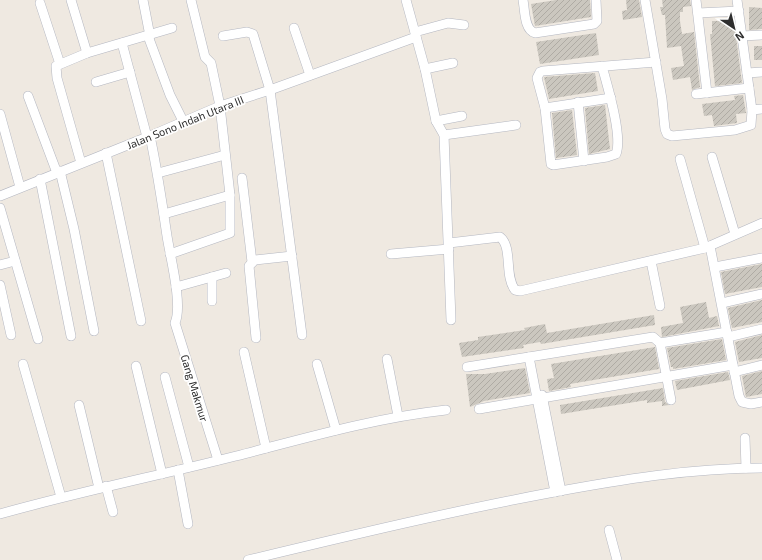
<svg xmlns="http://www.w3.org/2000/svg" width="762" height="560" viewBox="0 0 762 560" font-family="'Exo 2',sans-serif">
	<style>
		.building { fill: url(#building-hatch) }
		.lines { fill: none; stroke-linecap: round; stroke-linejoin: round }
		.minor-casing { stroke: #b4b7c1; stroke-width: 10 }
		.minor { stroke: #fff; stroke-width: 9 }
		.labels { text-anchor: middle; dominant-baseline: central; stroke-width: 3.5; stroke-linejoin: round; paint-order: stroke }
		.street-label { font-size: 11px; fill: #2e2e2e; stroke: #fff }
	</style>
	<defs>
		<pattern id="building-hatch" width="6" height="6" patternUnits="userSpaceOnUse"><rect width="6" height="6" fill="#cbc7bf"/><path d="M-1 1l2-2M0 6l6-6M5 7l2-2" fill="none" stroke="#afaba4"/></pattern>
	</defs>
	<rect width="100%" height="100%" fill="#efe9e1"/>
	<g class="building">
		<path d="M556 0H590L591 17 535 26 531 4Z"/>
		<path d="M626 0H639L642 17 623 20 622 11 627 10Z"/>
		<path d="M662 0H690L691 6 683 7V12H680V21L682 34 694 32 700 87 692 90 690 77 673 80 671 68 684 66 681 46 667 48 665 15H662L660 7H663Z"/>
		<path d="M749 7 762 8V29L749 30Z"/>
		<path d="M712 21H734L742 83 715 86 710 34H712Z"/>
		<path d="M596 33 599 55 540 64 536 42Z"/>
		<rect x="754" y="46" width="8" height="14"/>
		<path d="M595 73 598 91 549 99 544 77Z"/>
		<path d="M743 95 746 113 736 114 737 123 714 126 712 115 704 116 702 104 735 100 734 96Z"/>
		<path d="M605 105 610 149 589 154 585 108Z"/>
		<path d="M572 110 577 155 556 158 552 113Z"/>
		<path d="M762 264V287L725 294 721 272Z"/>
		<path d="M762 300V322L732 328 728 308Z"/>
		<path d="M706 302 709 318 717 316 719 326 662 337 661 327 683 323 680 307Z"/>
		<path d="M654 315 655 325 541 344 540 342 523 345 524 348 462 357 459 343 478 340V337L525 330 524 328 545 324 547 333Z"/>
		<path d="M762 335V358L739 362 735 342Z"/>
		<path d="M722 339 726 360 673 369V367H671L667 348Z"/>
		<path d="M655 347 659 369 570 384 571 387 549 391 547 379 554 378 551 364Z"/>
		<path d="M525 368 530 393 484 401 470 407 466 374H485Z"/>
		<path d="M762 371V394L746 397 742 376Z"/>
		<path d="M728 372 730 380 677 390 675 381Z"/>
		<path d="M663 388 665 402 669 405 662 406V401L647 403V400L561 414 560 405Z"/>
	</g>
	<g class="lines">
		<g class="minor-casing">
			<g id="minor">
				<path d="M71 0 87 53"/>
				<path d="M143 0 150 36"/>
				<path d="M406 0 425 69 436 121 444 135 451 320"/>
				<path d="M523 0C525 10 524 30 535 33L594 24 597 21 596 0"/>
				<path d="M645 0 662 99 665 129 667 134 672 136 735 130 751 125 752 110 737 0"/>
				<path d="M696 0 707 93"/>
				<path d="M40 3 60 64"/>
				<path d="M698 13 739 11"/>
				<path d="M294 28 310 75"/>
				<path d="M415 32 448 23 464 25"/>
				<path d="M148 36 170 95 183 121"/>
				<path d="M223 36 247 32 253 34 270 90 302 335"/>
				<path d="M741 36 762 35"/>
				<path d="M122 43 147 137"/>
				<path d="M602 66C607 85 623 136 616 154L607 157 553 165 551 164 545 108 537 78 540 72 543 71 656 62"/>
				<path d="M425 69 453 63"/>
				<path d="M747 73 762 72"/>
				<path d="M96 82 130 72"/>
				<path d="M696 94 749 88"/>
				<path d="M28 96 57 173"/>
				<path d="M578 102 584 161"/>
				<path d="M545 108 611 98"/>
				<path d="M752 110 762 109"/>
				<path d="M0 114 20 187"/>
				<path d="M436 121 462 116"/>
				<path d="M444 135 516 125"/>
				<path d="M150 136C157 169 162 202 167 236 170 256 183 305 175 323L218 460"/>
				<path d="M106 153 141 321"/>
				<path d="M712 157 735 234"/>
				<path d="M680 159 705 248"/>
				<path d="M81 163 57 78 56 66 87 53 172 28"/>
				<path d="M60 171 74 229 94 331"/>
				<path d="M158 173 225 155"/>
				<path d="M242 178 252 262"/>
				<path d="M40 179 71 336"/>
				<path d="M0 196 150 136 220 106 270 90 416 37"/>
				<path d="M0 208 38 339"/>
				<path d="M164 214 230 195"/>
				<path d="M449 243 500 237C513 247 504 276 515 290L520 291 705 248 762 223"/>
				<path d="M710 246 739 396 742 402 751 404 762 402"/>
				<path d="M170 254 230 233V195L220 106 211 63 205 57 191 0"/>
				<path d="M391 254 449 249"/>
				<path d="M651 261 660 306"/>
				<path d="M0 265 15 261"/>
				<path d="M715 267 762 258"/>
				<path d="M0 285 11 335"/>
				<path d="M176 287 226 273"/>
				<path d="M212 301V277"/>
				<path d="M722 303 762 294"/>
				<path d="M728 337 762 329"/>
				<path d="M256 338 249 266 255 260 292 256"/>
				<path d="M660 343 727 332"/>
				<path d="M244 352 266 448"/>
				<path d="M529 357 555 492"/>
				<path d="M387 359 398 416"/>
				<path d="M23 364 61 497"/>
				<path d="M317 364 336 430"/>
				<path d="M136 366 162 474"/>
				<path d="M467 367 653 337 660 343 671 400"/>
				<path d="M734 372 762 365"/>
				<path d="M165 377 189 467"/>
				<path d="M542 395 561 491"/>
				<path d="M79 405 99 488"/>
				<path d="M479 409 733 365"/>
				<path d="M745 438 746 468"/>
				<path d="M178 470 188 524"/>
				<path d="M106 486 113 512"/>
				<path d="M0 514C78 492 157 476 236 456 306 438 374 418 446 410"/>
				<path d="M609 530 617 560"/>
				<path d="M248 560C348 536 448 512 549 493 619 480 690 468 762 468"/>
			</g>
		</g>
		<use href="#minor" class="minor"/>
	</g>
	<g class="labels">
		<g class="street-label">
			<text transform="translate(185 122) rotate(-22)">Jalan Sono Indah Utara III</text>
			<text transform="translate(195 388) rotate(73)">Gang Makmur</text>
		</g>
	</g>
	<g transform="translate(734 28) rotate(145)" stroke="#ffffff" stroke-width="3" paint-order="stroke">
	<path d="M0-3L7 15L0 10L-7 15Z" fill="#2e2e2e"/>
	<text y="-6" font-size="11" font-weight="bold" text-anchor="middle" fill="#2e2e2e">N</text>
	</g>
</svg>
